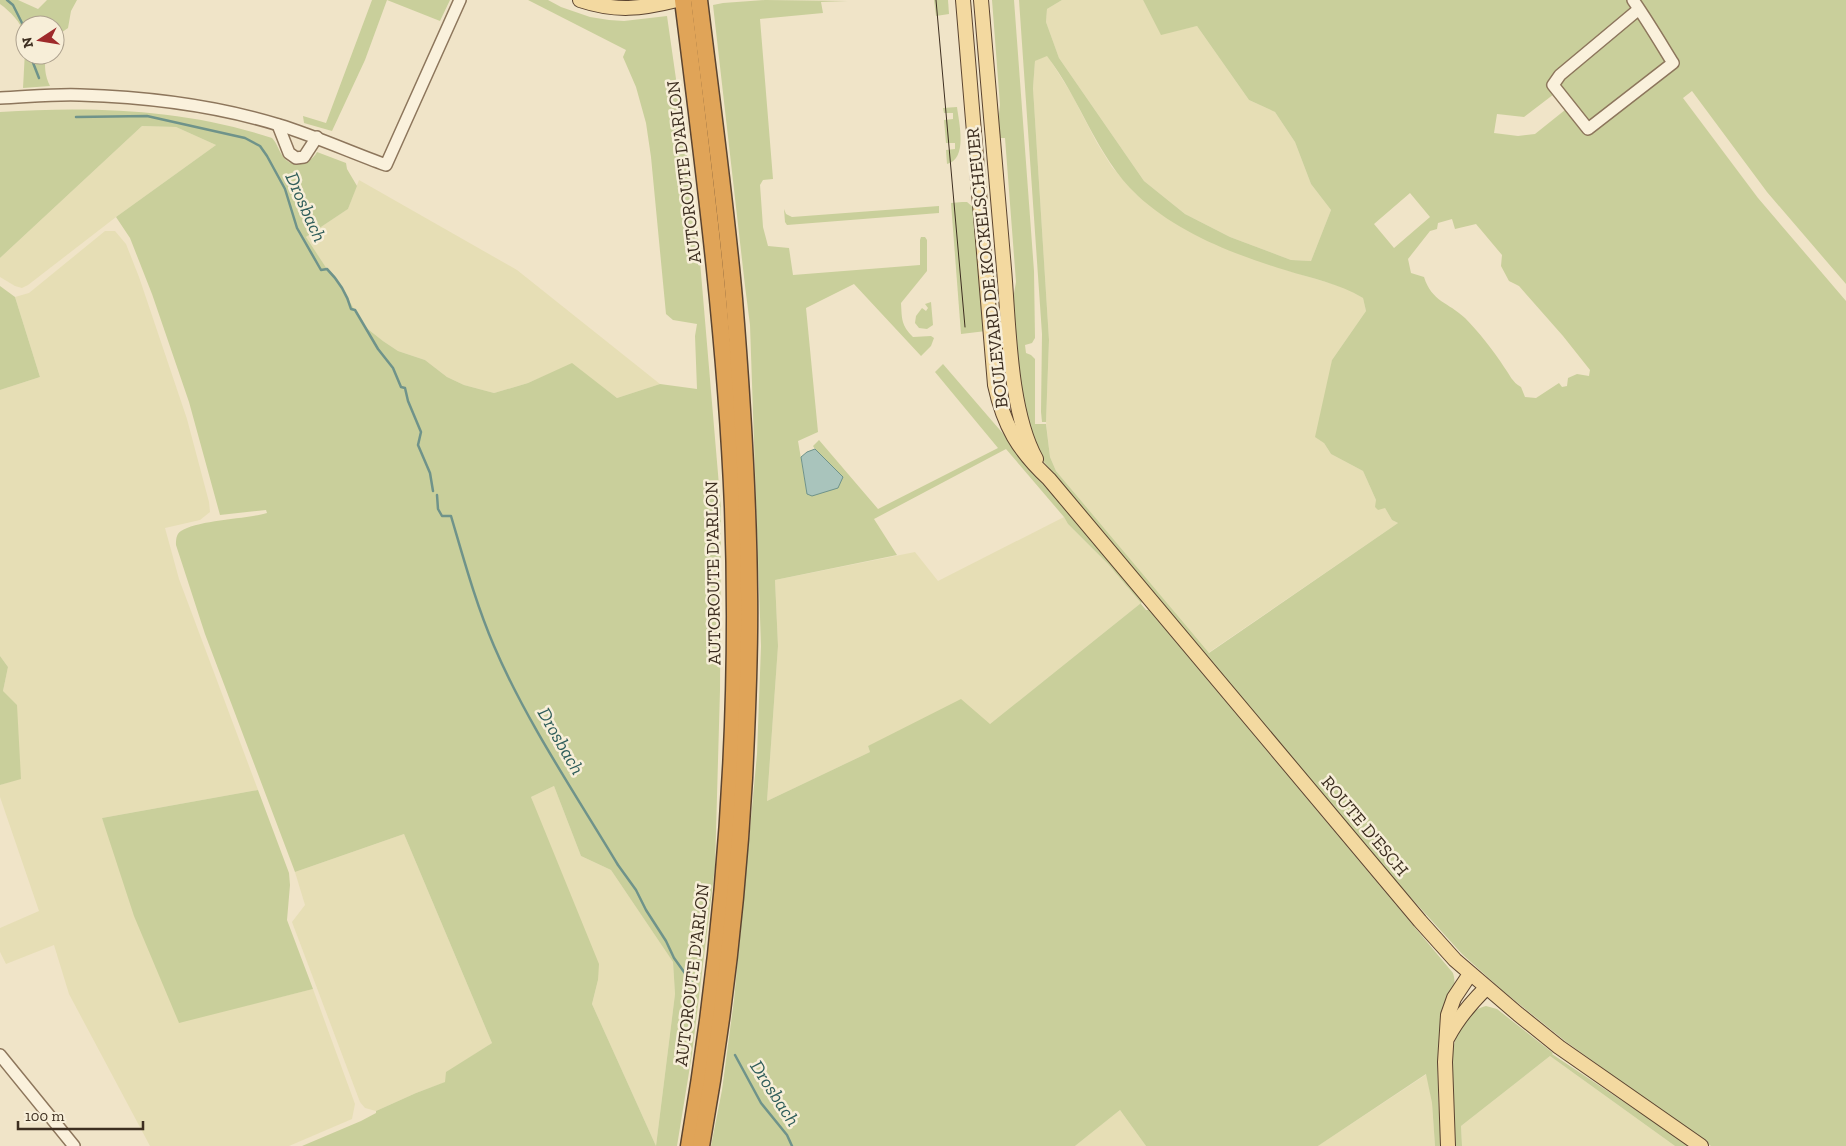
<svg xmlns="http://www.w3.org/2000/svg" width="1846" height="1146" viewBox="0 0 1846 1146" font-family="'Zilla Slab',serif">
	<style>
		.farmland { fill: #e6deb5 }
		.green { fill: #c9cf9b; fill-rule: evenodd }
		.water { fill: #a9c4bc; stroke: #6f938a }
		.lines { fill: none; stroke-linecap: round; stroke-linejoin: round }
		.stream { stroke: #6f938a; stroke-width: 2.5 }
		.minor-casing { stroke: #8d765c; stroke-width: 14 }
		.major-casing { stroke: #5b4430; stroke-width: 16 }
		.highway-casing { stroke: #5b4430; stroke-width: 19 }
		.minor { stroke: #faf1dc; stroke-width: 11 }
		.major { stroke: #f3d9a0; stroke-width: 14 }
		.highway { stroke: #e0a458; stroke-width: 16 }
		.tram { stroke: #3d2e20; stroke-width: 1 }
		.labels { text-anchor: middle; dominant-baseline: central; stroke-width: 5; stroke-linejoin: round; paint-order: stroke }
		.street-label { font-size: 18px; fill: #3d2e20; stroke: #f7eed8 }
		.water-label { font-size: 19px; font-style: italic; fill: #2f5d5a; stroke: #f7eed8 }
	</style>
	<rect width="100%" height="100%" fill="#f0e4c8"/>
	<g class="farmland">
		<path d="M1062 0H1143L1161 34 1197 26 1249 100 1275 112 1295 142 1311 184 1331 210 1311 261 1291 260 1230 237 1185 214 1144 181 1059 58 1046 22 1047 9Z"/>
		<path d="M1047 55 1071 93 1097 143 1112 167 1137 195 1286 270 1346 288 1363 298 1366 311 1332 360 1324 443 1331 454 1363 471 1376 500 1385 508 1392 520 1398 523 1208 653 1056 471 1050 457 1046 422 1049 340 1033 88 1035 61Z"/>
		<path d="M142 126 176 127 216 145 116 217 28 285 22 288 15 286 0 277V258Z"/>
		<path d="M359 180 517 270 660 384 617 398 572 364 528 383 494 393 464 385 447 377 425 360 398 351 383 341 364 326 334 276 327 269 306 237 348 209Z"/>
		<path d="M105 231H115L126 244 139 277 187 419 209 502 210 512 200 520 165 528 179 579 258 790 102 818 179 1022 313 989 355 1104 352 1119 289 1146H150L69 994 54 945 6 964 0 952V928L39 911 0 797V785L21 778 3 691 8 667 0 656V390L40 377 15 297 29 293Z"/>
		<path d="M1064 517 1068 524 1108 564 1141 603 990 724 868 746 870 752 767 801 778 646 775 580 915 552 938 581Z"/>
		<path d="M554 786 581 856 611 870 673 962 675 994 656 1146 592 1004 598 980 531 797Z"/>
		<path d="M404 834 492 1043 447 1072 446 1082 416 1093 376 1111 365 1108 360 1102 292 922 305 905 295 872Z"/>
		<path d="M1550 1056 1675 1146H1462L1461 1126Z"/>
		<path d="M1427 1074 1432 1103 1435 1146H1318Z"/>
		<path d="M1120 1110 1146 1146H1075Z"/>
	</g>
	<g class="green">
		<path d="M0 0H18L38 9 47 0H77L71 11 68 28 55 37V25H25V34C20 22 11 12 0 4Z"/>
		<path d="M372 0H450L440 21 387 0 365 60 332 131 304 123 303 116 326 123Z"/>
		<path d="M528 0H548L561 7 590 17 609 20 624 21 667 16 697 226 721 509 720 690 715 867 692 1054 677 1146H302L361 1121 376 1113V1111L416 1093 445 1082 446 1072 492 1043 404 834 295 872 205 634 176 545C176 540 176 534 181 531 197 520 247 519 267 513L266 510 220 515 189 402 152 294 130 238 116 217 216 145 176 127 142 126 0 258V112C91 106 185 109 272 138 277 143 278 149 282 155 291 170 310 165 317 152L346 163 347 169 357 186 348 209 306 237 327 269 334 275 364 326 383 341 398 351 425 360 447 377 464 385 494 393 528 383 572 363 617 398 660 384 697 389 695 336 697 324 673 320 666 314 651 157 646 123 636 87 623 57 626 50ZM554 786 581 856 611 870 673 962 675 994 656 1146 592 1004 598 980 599 964 531 797Z"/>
		<path d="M765 0 848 1 821 2 823 13 760 19 773 179 763 180 760 185 763 227 768 246 789 248 793 275 920 265V240L921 237H925L927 240V271L901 303C902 319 901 325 913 337L931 336 934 338 931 346 921 356 854 284 806 308 818 432 798 441 807 494 843 477 815 449 813 446 819 440 878 509 998 448 935 372 943 364 1062 502 1142 601 1141 604 1146 610H1149L1453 973C1458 989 1449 1001 1445 1016 1433 1057 1439 1104 1441 1146H1435L1432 1103 1426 1074 1318 1146H1146L1120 1110 1075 1146H711L722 1090 734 1000 757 754 761 646 750 325 745 286 713 5 723 3ZM1006 449 1064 517 1068 524 1108 564 1141 603 990 724 961 699 868 746 870 752 767 801 778 646 775 580 897 555 874 519Z"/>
		<path d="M934 0H948L949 14 936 16Z"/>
		<path d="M992 0H1014L1034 271 1035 338 1032 343 1025 345 1026 353 1031 355 1035 359V424H1046L1050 457 1056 471 1209 653 1398 523 1392 520 1385 508 1378 510 1375 507 1376 500 1363 471 1331 454 1324 443 1315 437 1332 360 1366 311 1363 298C1338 283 1313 279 1285 270 1233 254 1178 233 1137 195 1096 156 1081 100 1047 56L1035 61 1033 88 1049 340 1046 422H1042L1041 412 1042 334 1019 0H1062L1047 9 1046 22 1059 58 1144 181 1185 214 1230 237 1291 260 1311 261 1331 210 1311 184 1295 142 1275 112 1249 100 1197 26 1161 35 1143 0H1846V284L1767 192 1692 91 1683 98 1758 198 1846 301V1146H1711L1565 1041 1503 991 1462 954 1393 878 1152 593 1034 450 1028 434 1017 363 1013 299 1016 282 1005 138H999L998 122 1000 105ZM1558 91 1570 106 1535 134 1518 136 1494 133 1497 114 1524 117ZM1410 193 1430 217 1394 248 1374 224ZM1452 219 1455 229 1476 224 1502 255 1501 266 1509 281 1519 286 1563 336 1590 370 1589 376 1577 374 1568 378 1567 386 1562 387 1559 383 1536 398 1525 397 1521 387C1512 382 1510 375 1504 367 1494 351 1478 331 1465 318 1448 302 1432 302 1424 277L1411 273 1408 259 1430 231 1437 229 1438 223Z"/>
		<path d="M25 51V55H46C44 66 45 76 50 86L23 88Z"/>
		<path d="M957 107C959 123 968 159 947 164L946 150 955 149V143H946L944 120 953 119V113H944L943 108Z"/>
		<path d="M962 202H967L974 208 986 331 961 334 951 203Z"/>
		<path d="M939 206V213L787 225 785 222 784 209 786 214 792 217Z"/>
		<path d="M0 286 15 297 40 377 0 390Z"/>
		<path d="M931 302 933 325 927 329 919 328 915 323 916 316 922 308 926 311 928 308 925 304Z"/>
		<path d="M0 656 8 667 3 691 17 705 21 779 0 785Z"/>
		<path d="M258 790 289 873 290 885 287 920 313 989 179 1023 134 916 102 818Z"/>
		<path d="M1486 1006 1497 1009 1553 1053 1552 1054 1690 1146H1675L1550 1056 1461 1126 1462 1146H1455C1454 1117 1451 1087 1452 1057 1453 1038 1466 1010 1486 1006Z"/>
	</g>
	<path class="water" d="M815 449 843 477 838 488 812 496 807 494 801 457 807 452Z"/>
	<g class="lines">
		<g class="stream">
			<path d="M7 0 13 5 23 25"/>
			<path d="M30 55 39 78"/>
			<path d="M76 117 147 116 245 138 260 146 267 156 285 189 297 228 321 270 327 269C338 280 347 294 351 309L355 310 378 349 393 368 401 387 405 388 408 401 421 432 418 445 430 473 433 491"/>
			<path d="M437 495 438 509 442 516H451C464 560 476 604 494 646 526 721 576 795 618 865L636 890 646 910 666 941 674 958 697 990"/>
			<path d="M735 1055 761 1103 787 1135 792 1146"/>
		</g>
		<g class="minor-casing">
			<g id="minor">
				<path d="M1633 0C1647 20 1660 42 1673 63L1588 129 1553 85 1560 75 1639 9"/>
				<path d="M0 98C26 97 53 94 80 95 147 97 214 105 279 125 315 136 350 152 386 165L460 0"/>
				<path d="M278 125 289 153 296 158 304 157 317 137"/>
				<path d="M0 1055 74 1146"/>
			</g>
		</g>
		<g class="major-casing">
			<g id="major">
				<path d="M580 0C616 12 641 9 677 0"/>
				<path d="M963 0 995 385C1004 426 1018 450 1049 479L1420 921 1455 960 1518 1014 1559 1047 1701 1146"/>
				<path d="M981 0C989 90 996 179 1004 269 1009 325 1009 410 1036 459"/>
				<path d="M1448 1037C1458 1018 1471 1003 1486 988"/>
				<path d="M1448 1146 1445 1062 1448 1015 1454 998 1470 974"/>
			</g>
		</g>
		<g class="highway-casing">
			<g id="highway">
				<path d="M683 0C704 168 726 337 733 507 741 721 725 935 689 1146"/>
				<path d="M699 0C711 99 725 199 734 299 742 397 748 495 749 593 750 655 747 717 744 778 737 902 723 1024 701 1146"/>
			</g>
		</g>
		<use href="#minor" class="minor"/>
		<use href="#major" class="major"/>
		<use href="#highway" class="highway"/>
		<path class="tram" d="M936 0 965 327"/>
	</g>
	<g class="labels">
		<g class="street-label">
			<text transform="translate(684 172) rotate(-97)">AUTOROUTE D'ARLON</text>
			<text transform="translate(987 268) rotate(-96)">BOULEVARD DE KOCKELSCHEUER</text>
			<text transform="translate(713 573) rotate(-91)">AUTOROUTE D'ARLON</text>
			<text transform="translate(1365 826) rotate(50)">ROUTE D'ESCH</text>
			<text transform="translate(692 975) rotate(-83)">AUTOROUTE D'ARLON</text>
		</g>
		<g class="water-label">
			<text transform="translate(306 207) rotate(66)">Drosbach</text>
			<text transform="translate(561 741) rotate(60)">Drosbach</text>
			<text transform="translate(775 1093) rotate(57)">Drosbach</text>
		</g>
	</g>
	<g transform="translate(40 40) rotate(258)"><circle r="24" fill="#f7eed8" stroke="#ada18e"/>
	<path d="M0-4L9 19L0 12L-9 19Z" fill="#9e2a2b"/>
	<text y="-8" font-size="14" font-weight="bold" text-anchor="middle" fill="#3d2e20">N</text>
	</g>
	<path d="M18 1121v8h125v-8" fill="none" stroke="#3d2e20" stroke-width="2.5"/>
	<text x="25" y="1121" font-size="15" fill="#3d2e20" stroke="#f7eed8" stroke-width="4" paint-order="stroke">100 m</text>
</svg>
